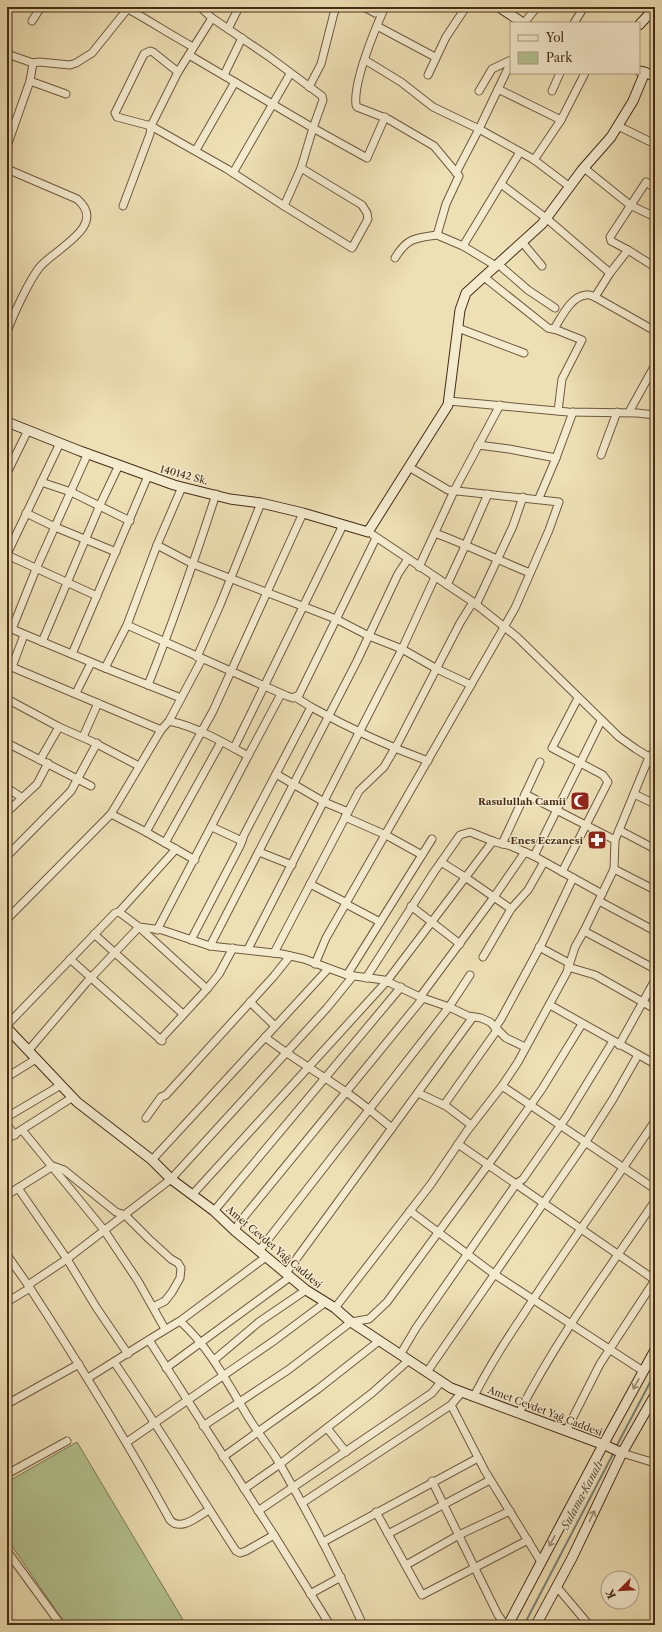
<svg xmlns="http://www.w3.org/2000/svg" width="662" height="1632" viewBox="0 0 662 1632" font-family="'Libre Caslon Text',serif">
	<style>
		.green { fill: #b4c391; stroke: #7c7854 }
		.lines { fill: none; stroke-linecap: round; stroke-linejoin: round }
		.stream { stroke: #7b8178; stroke-width: 2 }
		.street-casing { stroke: #6f593e; stroke-width: 9 }
		.secondary-casing { stroke: #452c16; stroke-width: 11 }
		.street { stroke: #f4ebcf; stroke-width: 7 }
		.secondary { stroke: #f4ebcf; stroke-width: 9 }
		.oneway { stroke: #9c8c72 }
		.labels { text-anchor: middle; dominant-baseline: central; stroke-width: 3; stroke-linejoin: round; paint-order: stroke }
		.street-label { font-size: 10px; fill: #452c16; stroke: #f4ebcf }
		.poi-label { font-size: 10px; font-weight: bold; fill: #452c16; stroke: #f4ebcf; text-anchor: end }
		.water-label { font-size: 11px; font-style: italic; fill: #5c503f; stroke: #f4ebcf }
	</style>
	<rect width="100%" height="100%" fill="#eee0b5"/>
	<filter id="stains"><feTurbulence type="fractalNoise" baseFrequency=".005" numOctaves="4"/><feColorMatrix values="0 0 0 0 .2 0 0 0 0 .09 0 0 0 0 .02 0 0 0 .5 -.17"/></filter>
	<radialGradient id="worn" r=".72"><stop offset=".6" stop-color="#630" stop-opacity="0"/><stop offset="1" stop-color="#630" stop-opacity=".3"/></radialGradient>
	<path class="green" d="M77 1442 186 1625H66L7 1539V1482Z"/>
	<g class="lines">
		<g class="stream">
			<path d="M616 1447 655 1373"/>
			<path d="M524 1625 614 1452"/>
		</g>
		<g class="street-casing">
			<g id="street">
				<path d="M364 7 375 13"/>
				<path d="M385 7C375 29 353 82 356 105L357 107 388 119 434 146 459 176 446 204 437 235C415 238 407 238 395 258"/>
				<path d="M128 9C150 21 171 35 193 47"/>
				<path d="M32 21 41 7"/>
				<path d="M524 23 537 7"/>
				<path d="M574 23 584 7"/>
				<path d="M377 26 435 57"/>
				<path d="M228 29 239 7"/>
				<path d="M7 54 33 63 39 62 70 65 76 63 92 53 129 7"/>
				<path d="M189 55 313 128 367 158 385 117"/>
				<path d="M365 60 401 82 433 107 479 129 533 159 570 187"/>
				<path d="M178 72 153 52 150 51 144 54 117 109 115 113 117 117 151 126 227 169 284 206 301 168 313 128 323 100 322 96 268 56 212 18 200 7"/>
				<path d="M224 75 242 38"/>
				<path d="M428 75 446 37 466 7"/>
				<path d="M30 81 66 94"/>
				<path d="M309 87 321 64 334 13 337 7"/>
				<path d="M498 89 561 120 534 160"/>
				<path d="M479 91 492 69 511 60"/>
				<path d="M552 91 560 73"/>
				<path d="M561 120 585 73"/>
				<path d="M618 126 655 144"/>
				<path d="M7 146 30 81 33 63"/>
				<path d="M196 150 235 82"/>
				<path d="M584 168 630 205 655 217"/>
				<path d="M7 169 77 199C109 226 54 249 39 268 29 281 13 315 7 332"/>
				<path d="M233 173 290 74"/>
				<path d="M456 173 479 129 511 62"/>
				<path d="M501 184 546 218 610 273 595 297C593 296 589 294 586 295 571 296 561 318 554 329"/>
				<path d="M123 206 150 134 151 126 178 72 212 18"/>
				<path d="M284 206 352 248 368 219 367 213 362 205 301 168"/>
				<path d="M437 235 463 246 496 266"/>
				<path d="M522 242 542 266"/>
				<path d="M463 246 520 152"/>
				<path d="M628 250 611 241 610 237 646 182 655 188"/>
				<path d="M498 264 528 290 555 308"/>
				<path d="M610 273 628 250 655 267"/>
				<path d="M484 277 548 328 557 330 582 340 562 379 558 411"/>
				<path d="M595 297 655 331"/>
				<path d="M458 328 524 353"/>
				<path d="M449 401 568 412 637 413 655 415"/>
				<path d="M629 412 655 365"/>
				<path d="M478 445 509 449 556 458 539 498"/>
				<path d="M601 455 617 412"/>
				<path d="M556 458 573 412"/>
				<path d="M7 473 28 430"/>
				<path d="M41 482 71 492 130 521"/>
				<path d="M26 513 55 527 116 552"/>
				<path d="M435 533C467 545 498 560 530 573"/>
				<path d="M373 535 473 602 517 637 619 737 636 749 649 757"/>
				<path d="M157 545 193 564 336 619 369 636 402 649 437 669 471 685"/>
				<path d="M7 554 60 443"/>
				<path d="M7 555 97 596"/>
				<path d="M419 567 454 491 500 405"/>
				<path d="M447 585 466 544 488 494"/>
				<path d="M476 605 513 526 523 497"/>
				<path d="M127 625 287 696 293 698 299 695 376 538"/>
				<path d="M7 627 105 668 127 625 157 545 182 487"/>
				<path d="M12 629 36 569 88 453"/>
				<path d="M42 642 100 505 119 465"/>
				<path d="M72 654 148 476"/>
				<path d="M197 657 220 605 261 503"/>
				<path d="M7 665 161 730"/>
				<path d="M12 667 24 635"/>
				<path d="M105 668 181 698"/>
				<path d="M148 685C173 622 195 559 216 494"/>
				<path d="M76 693 91 663"/>
				<path d="M7 699 59 727 93 742 139 766"/>
				<path d="M311 707C349 728 387 746 428 761"/>
				<path d="M169 721C197 727 223 742 248 756L281 694"/>
				<path d="M83 737 98 703"/>
				<path d="M7 743 91 786"/>
				<path d="M234 748 343 525"/>
				<path d="M40 760 59 727"/>
				<path d="M648 761 655 764"/>
				<path d="M276 774 324 802 348 812"/>
				<path d="M7 788 21 797"/>
				<path d="M525 794 615 840"/>
				<path d="M634 794 655 804"/>
				<path d="M7 812 37 784 48 763"/>
				<path d="M111 814 146 832 195 860"/>
				<path d="M345 817 386 835 422 855"/>
				<path d="M212 827 242 841"/>
				<path d="M619 830 655 849"/>
				<path d="M146 832 213 711 303 513"/>
				<path d="M165 843 221 742"/>
				<path d="M502 844 540 762"/>
				<path d="M259 852 292 865"/>
				<path d="M7 856 71 791 97 743"/>
				<path d="M534 856 601 721"/>
				<path d="M441 862 465 877 511 909"/>
				<path d="M614 869 655 890"/>
				<path d="M562 872 608 782 603 775 552 748 578 698"/>
				<path d="M310 884 347 903"/>
				<path d="M599 901 655 931"/>
				<path d="M346 904 380 922"/>
				<path d="M411 906 460 944"/>
				<path d="M119 912 139 927 162 930 210 946 282 954 304 959 347 975 384 980 420 997 449 1007 468 1016 481 1018 490 1022 506 1038 525 1047"/>
				<path d="M7 919 111 814 161 730 169 721 202 659"/>
				<path d="M157 930 248 756"/>
				<path d="M584 931 655 969"/>
				<path d="M94 934 183 1014"/>
				<path d="M191 940 240 846 244 835 311 707 295 697"/>
				<path d="M210 946 357 661 398 574 408 559"/>
				<path d="M539 947 569 963"/>
				<path d="M248 949 402 649 435 577"/>
				<path d="M274 953 359 791 384 767 399 741 460 623 473 602"/>
				<path d="M483 957 511 909 528 890 544 862"/>
				<path d="M70 959 162 1041"/>
				<path d="M315 964 326 938 515 608 549 530 559 502 448 490 409 467"/>
				<path d="M568 967 595 975 655 1009"/>
				<path d="M347 975 432 839"/>
				<path d="M366 978 434 872 460 835 470 832 495 842 511 846 534 856 602 894"/>
				<path d="M420 997 494 897 525 852"/>
				<path d="M250 1002 275 1026"/>
				<path d="M550 1005 655 1064"/>
				<path d="M7 1025 115 913 119 912 176 849"/>
				<path d="M495 1028 501 1019 542 943 573 878"/>
				<path d="M265 1037C290 1057 319 1073 346 1092 362 1103 377 1116 392 1128"/>
				<path d="M160 1040 207 989 219 974 233 948"/>
				<path d="M619 1045 655 980"/>
				<path d="M28 1051 86 983 139 927 207 989"/>
				<path d="M7 1077 36 1059"/>
				<path d="M502 1086 655 1189"/>
				<path d="M418 1093 446 1106 471 1125"/>
				<path d="M444 1105 497 1030"/>
				<path d="M7 1117 61 1085"/>
				<path d="M146 1118 161 1097 166 1095 274 976 290 956"/>
				<path d="M7 1125 15 1135"/>
				<path d="M22 1130 104 1230 138 1281 165 1329"/>
				<path d="M7 1139 73 1097"/>
				<path d="M458 1144 655 1280"/>
				<path d="M152 1160 328 969"/>
				<path d="M18 1188 67 1259 96 1307 128 1354"/>
				<path d="M7 1195 53 1166 64 1170 116 1212 125 1215 149 1239 171 1259 178 1263 181 1268 180 1278 172 1292 165 1301 153 1307"/>
				<path d="M192 1195 387 981 493 841"/>
				<path d="M214 1211 401 987"/>
				<path d="M410 1211 494 1274 643 1371"/>
				<path d="M235 1231 239 1223 423 998"/>
				<path d="M259 1251 449 1007 470 975"/>
				<path d="M7 1255 28 1285"/>
				<path d="M286 1273 473 1017"/>
				<path d="M7 1302 30 1288"/>
				<path d="M335 1308 431 1184 467 1131 502 1086 518 1062 567 972 575 947 584 931 614 869 615 840 649 757 655 751"/>
				<path d="M180 1321 266 1257"/>
				<path d="M149 1340 274 1535 330 1625"/>
				<path d="M400 1355 416 1328 516 1184 523 1179 567 1116 613 1041"/>
				<path d="M214 1360 259 1322 306 1290"/>
				<path d="M114 1362C157 1424 195 1488 236 1551L240 1553 246 1551 274 1535"/>
				<path d="M166 1368 290 1277"/>
				<path d="M427 1372 585 1143 613 1099 638 1055"/>
				<path d="M88 1378C119 1359 149 1339 180 1321 211 1349 229 1386 250 1420 260 1436 272 1450 281 1466 311 1518 338 1570 363 1625"/>
				<path d="M474 1396C488 1369 504 1343 521 1318 564 1251 611 1187 655 1121"/>
				<path d="M7 1404 79 1364"/>
				<path d="M451 1405 485 1471 541 1562"/>
				<path d="M519 1413C557 1338 608 1270 655 1201"/>
				<path d="M203 1426 288 1370 351 1322 369 1319 387 1302 496 1154 542 1089 582 1024"/>
				<path d="M327 1428 346 1452"/>
				<path d="M566 1431 600 1364 655 1280"/>
				<path d="M127 1442 275 1340 326 1302"/>
				<path d="M622 1453 655 1463"/>
				<path d="M223 1457 318 1389 379 1341"/>
				<path d="M7 1474 67 1441"/>
				<path d="M432 1481 498 1615 504 1623 508 1625"/>
				<path d="M244 1489 280 1464 372 1393 409 1360"/>
				<path d="M302 1503 451 1405 462 1392"/>
				<path d="M209 1510C198 1516 181 1532 170 1520 126 1439 78 1362 28 1285L67 1259 171 1179 327 1008 353 976"/>
				<path d="M258 1511 432 1393 441 1382"/>
				<path d="M376 1512 422 1595 528 1540"/>
				<path d="M388 1534 490 1480"/>
				<path d="M323 1542 478 1458"/>
				<path d="M7 1551 61 1625"/>
				<path d="M406 1565 459 1535 510 1511"/>
				<path d="M557 1587 589 1625"/>
				<path d="M310 1594 341 1577"/>
			</g>
		</g>
		<g class="secondary-casing">
			<g id="secondary">
				<path d="M499 7 523 23"/>
				<path d="M639 25 655 8"/>
				<path d="M640 71 655 76"/>
				<path d="M7 422 80 451 174 485 230 499 261 503 303 513 368 532 448 405 460 310 466 293 542 224 582 170 611 137 633 101 645 72"/>
				<path d="M7 1028 77 1102 152 1160 171 1179 214 1211 235 1231 306 1290 335 1308 351 1322 451 1388 607 1446 622 1453"/>
				<path d="M508 1625 603 1445 655 1350"/>
				<path d="M536 1625 572 1558 622 1453 655 1395"/>
			</g>
		</g>
		<use href="#street" class="street"/>
		<use href="#secondary" class="secondary"/>
	</g>
	<defs><path id="oneway-shaft" d="M-6 0H5M1.5-3L5.5 0L1.5 3" fill="none" stroke-width="1.6" stroke-linecap="round" stroke-linejoin="round"/></defs>
	<g class="oneway">
		<use href="#oneway-shaft" transform="translate(636 1384) rotate(119)"/>
		<use href="#oneway-shaft" transform="translate(592 1516) rotate(-64)"/>
		<use href="#oneway-shaft" transform="translate(552 1541) rotate(118)"/>
	</g>
	<defs>
		<g id="mosque-square" transform="scale(1)"><rect x="-9" y="-9" width="18" height="18" rx="4" fill="#8f2418" stroke="#f4ebcf"/><path d="M3.5-4.9A6 6 0 1 0 3.5 4.9A5 5 0 1 1 3.5-4.9Z" fill="#fff"/></g>
		<g id="pharmacy-square" transform="scale(1)"><rect x="-9" y="-9" width="18" height="18" rx="4" fill="#8f2418" stroke="#f4ebcf"/><path d="M-2-6h4v4h4v4h-4v4h-4v-4h-4v-4h4Z" fill="#fff"/></g>
	</defs>
	<g fill-rule="evenodd">
		<use href="#mosque-square" x="580" y="801"/>
		<use href="#pharmacy-square" x="597" y="840"/>
	</g>
	<g class="labels">
		<g class="street-label">
			<text transform="translate(184 475) rotate(15)">140142 Sk.</text>
			<text transform="translate(274 1247) rotate(40)">Amet Cevdet Yağ Caddesi</text>
			<text transform="translate(545 1411) rotate(21)">Amet Cevdet Yağ Caddesi</text>
		</g>
		<g class="poi-label">
			<text x="566" y="801">Rasulullah Camii</text>
			<text x="583" y="840">Enes Eczanesi</text>
		</g>
		<g class="water-label">
			<text transform="translate(582 1495) rotate(-62)">Sulama Kanalı</text>
		</g>
	</g>
	<rect width="662" height="1632" fill="none" stroke="#eee0b5" stroke-width="24"/>
	<rect x="8" y="8" width="646" height="1616" fill="none" stroke="#452c16" stroke-width="2"/>
	<rect x="12" y="12" width="638" height="1608" fill="none" stroke="#452c16"/>
	<rect x="510" y="22" width="130" height="52" fill="#f4ebcf" stroke="#ae9f85"/>
	<rect x="518" y="35" width="20" height="6" fill="#f4ebcf" stroke="#ae9f85"/>
	<text x="546" y="42" font-size="12" fill="#452c16">Yol</text>
	<rect x="518" y="52" width="20" height="12" fill="#b4c391" stroke="#ae9f85"/>
	<text x="546" y="62" font-size="12" fill="#452c16">Park</text>
	<g transform="translate(620 1590) rotate(246)"><circle r="19" fill="#f4ebcf" stroke="#ae9f85"/>
	<path d="M0-3L7 15L0 10L-7 15Z" fill="#8f2418"/>
	<text y="-6" font-size="11" font-weight="bold" text-anchor="middle" fill="#452c16">K</text>
	</g>
	<rect width="100%" height="100%" filter="url(#stains)"/>
	<rect width="100%" height="100%" fill="url(#worn)"/>
</svg>
